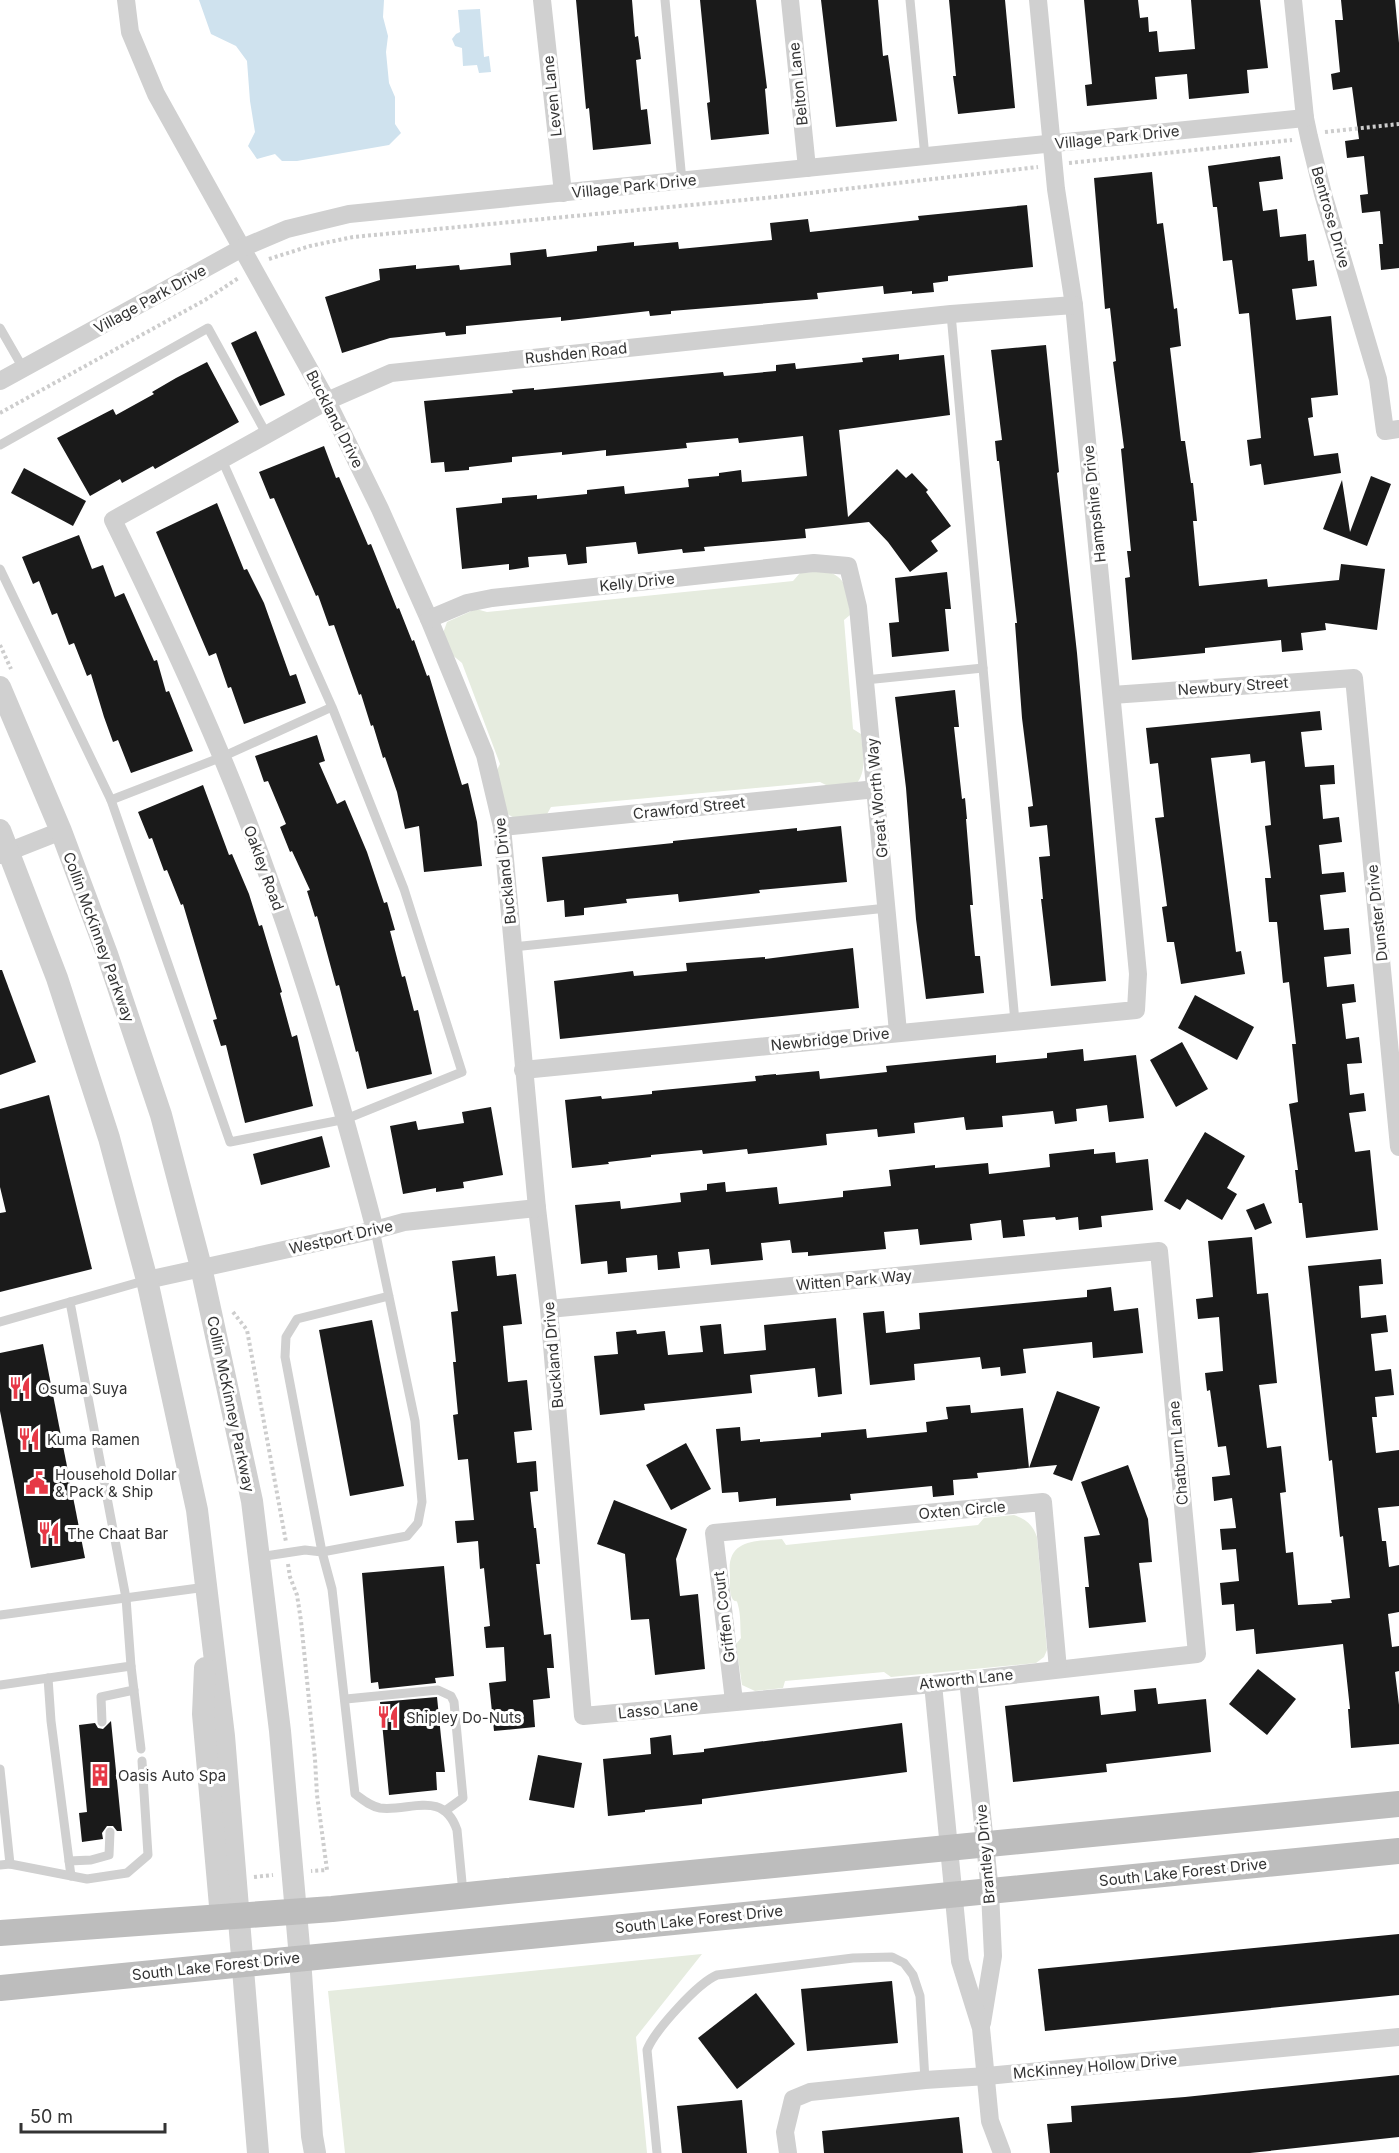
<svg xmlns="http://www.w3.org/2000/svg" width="1399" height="2153" viewBox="0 0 1399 2153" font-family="Inter,sans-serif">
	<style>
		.green { fill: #e6ecdf }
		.water { fill: #cfe2ee }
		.building { fill: #1a1a1a }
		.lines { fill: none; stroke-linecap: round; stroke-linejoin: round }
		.path { stroke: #cdcdcd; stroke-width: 4; stroke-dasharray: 3 3; stroke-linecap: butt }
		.service { stroke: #d0d0d0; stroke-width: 9 }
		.minor { stroke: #d0d0d0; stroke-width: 18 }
		.tertiary { stroke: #d0d0d0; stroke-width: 22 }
		.secondary { stroke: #bdbdbd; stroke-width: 26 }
		.labels { text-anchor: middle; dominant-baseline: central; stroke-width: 6; stroke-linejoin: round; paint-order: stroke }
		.street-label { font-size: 15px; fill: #333; stroke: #fff }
		.poi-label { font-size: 15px; fill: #333; stroke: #fff; text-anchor: start }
	</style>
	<rect width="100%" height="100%" fill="#fff"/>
	<g class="green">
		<path d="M827 571C850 580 847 593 850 615L844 620 853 729 861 734C862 751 868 771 856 784L832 788 820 782 551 807 546 816 516 819 506 813 496 772 500 764 462 663 450 653 442 636 447 622 476 609 487 612 793 581 800 573Z"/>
		<path d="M1014 1515C1026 1519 1033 1525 1037 1537L1047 1650 1044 1657 1036 1663 891 1677 884 1672 785 1681 783 1688 755 1691 742 1685 736 1644 741 1638C740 1628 741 1615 738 1605 736 1597 736 1605 732 1598 729 1592 730 1581 730 1575 726 1539 755 1541 782 1539L786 1545 978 1525 984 1518Z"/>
		<path d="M702 1954 636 2037 647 2153H345L328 1991Z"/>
	</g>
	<g class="water">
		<path d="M199 0H384L383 17 388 36 386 52 389 83 395 97V124L401 133 389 145 297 161H282L275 154 257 159 248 146 255 132 250 101 247 61 236 46 211 34Z"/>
		<path d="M480 9 484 57 489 56 491 72 479 73 477 65 463 66 462 48 455 46 452 39 456 34 460 32 458 10Z"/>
	</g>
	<g class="building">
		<path d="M576 0H632L635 37 638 36 641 59 636 60 641 110 647 109 651 144 593 150 589 108 586 109Z"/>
		<path d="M700 0H756L767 88 765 89 769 134 711 140 707 103 710 102Z"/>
		<path d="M821 0H878L883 56 888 55 897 121 836 127Z"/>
		<path d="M949 0H1005L1015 108 958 114 953 76H956Z"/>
		<path d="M1084 0H1138L1140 18 1148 17 1149 32 1157 31 1159 52 1195 49 1191 0H1260L1268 68 1247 70 1249 93 1189 99 1187 74 1155 77 1157 99 1087 106 1085 85 1092 84Z"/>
		<path d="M1341 0H1395L1399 43V268L1381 270 1379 244H1383L1380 211 1362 213 1360 195 1368 194 1364 156 1347 158 1345 141 1359 139 1352 87 1333 90 1331 74 1340 72 1335 20H1343Z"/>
		<path d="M1280 156 1283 179 1259 182 1263 211 1277 209 1280 237 1306 234 1308 261 1314 260 1317 286 1292 289 1296 320 1331 316 1338 395 1311 398 1313 417 1308 418 1314 456 1338 453 1341 473 1264 485 1261 464 1250 466 1247 440 1261 438 1249 313 1239 314 1232 260 1223 261 1217 207H1213L1208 166Z"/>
		<path d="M1152 172 1157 224 1163 223 1174 309 1177 308 1181 346 1170 348 1181 441H1185L1191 483H1193L1197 521H1193L1199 586 1267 579 1268 587 1339 580 1341 564 1385 569 1377 630 1325 623 1326 630 1301 633 1303 650 1282 652 1281 640 1205 648V653L1132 660 1125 578 1130 577 1127 551H1131L1121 449 1124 448 1113 362 1116 361 1110 308 1105 309 1094 178Z"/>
		<path d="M1027 205 1033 267 948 276V281L933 283 934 292 912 294V291L884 294 883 286 817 293 818 299 671 311V314L650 316 649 311 561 321V317L517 321 466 326V334L446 336 445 332 390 338 342 353 325 297 380 280 379 269 416 265V269L459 265 460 270 511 265 510 253 546 249 547 257 597 251V246L634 242V246L678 242 679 249 721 245 772 240 770 223 808 219 810 232 919 220 918 216Z"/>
		<path d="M256 331 285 395 260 406 231 343Z"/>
		<path d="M1046 345 1059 472 1057 473 1077 653 1106 981 1051 986 1041 899H1043L1039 857 1050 856 1047 825 1030 827 1028 807 1033 806 1022 718 1015 623H1017L999 461H997L995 441 1002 440 991 350Z"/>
		<path d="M899 354V360L944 355 950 415 839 430 848 517 897 469 906 478 912 473 928 490 926 492 951 526 931 541 938 551 910 572 888 542 869 522 805 529 806 538 704 547 705 551 683 553 682 549 638 554 636 542 586 547 587 563 568 565 566 554 528 557 529 567 509 570V564L462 569 456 508 502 503V498L537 495V499L587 494V490L624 486 625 494 689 487 688 479 719 476V473L741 470 742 482 807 476 803 436 739 443 738 438 686 443 687 448 606 456V450L562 455V452L512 457V462L469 467V470L445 472 444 462 431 463 424 401 513 393 512 390 534 388V390L723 372 724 376 776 371V365L795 363 796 369 863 362 862 358Z"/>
		<path d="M207 362 239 422 155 469 153 466 122 483 120 479 90 496 57 438 113 409 116 415 154 394 152 392 176 378Z"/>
		<path d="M324 446 336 478 339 477 368 545 371 544 397 609 399 608 412 641 414 640 427 676 429 675 462 785 468 783 477 822 482 866 424 872 419 826 405 829 397 792 385 757 383 758 373 725 371 726 361 694 359 695 334 625 329 626 318 595 316 596 274 498 270 499 259 472Z"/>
		<path d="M24 468 86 501 73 526 11 493Z"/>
		<path d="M1371 476 1391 484 1367 546 1323 529 1342 480 1350 532Z"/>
		<path d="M217 503 244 570 247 569 264 603 290 676 296 674 306 703 244 724 231 687 228 688 216 653 209 656 156 532Z"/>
		<path d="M79 535 92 569 103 565 115 597 124 593 154 661 157 660 166 692 169 691 193 751 131 773 118 740 113 742 104 717 91 674 87 676 74 643 69 645 57 613 52 615 39 581 33 584 22 557Z"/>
		<path d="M947 572 951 609H945L949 651 892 657 889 623 899 622 895 578Z"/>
		<path d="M955 690 959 727H954L962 799 965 798 967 819H966L973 905H970L975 956H980L984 993 926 999 916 919 906 788 895 697Z"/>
		<path d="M1320 711 1322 730 1301 732 1305 767 1334 765 1335 784 1320 785 1323 819 1339 817 1342 842 1319 845 1322 874 1344 872 1346 892 1320 895 1324 930 1349 928 1351 954 1324 957 1327 987 1354 984 1356 1002 1342 1004 1346 1039 1359 1037 1362 1063 1347 1064 1350 1095 1364 1093 1366 1111 1349 1113 1355 1152 1370 1150 1378 1230 1306 1238 1302 1203H1299L1295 1170H1298L1289 1104 1298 1102 1292 1044H1296L1289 982 1283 983 1277 922H1269L1265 878H1271L1265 826 1271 825 1265 761 1251 763 1250 754 1211 758 1236 952 1241 951 1245 974 1181 984 1174 942H1167L1162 907 1167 906 1155 818 1164 817 1158 763 1150 764 1146 728Z"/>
		<path d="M317 735 325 761 319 763 337 804 345 800 367 852 384 903 387 902 395 930 390 931 402 977 405 976 414 1011 418 1010 432 1074 367 1089 358 1051 356 1052 339 985 336 986 317 916 315 917 307 891 310 890 292 851 290 852 280 827 286 824 268 781 264 782 255 756Z"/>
		<path d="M203 785 229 855 232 854 249 894 259 926 262 925 282 992 280 993 292 1037 297 1035 313 1106 245 1123 226 1045 221 1046 213 1020 217 1019 183 904 181 905 167 870 164 871 152 838 149 839 138 812Z"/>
		<path d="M841 826 847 882 759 890 760 893 679 902 678 894 626 899 627 903 584 908V915L565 917 564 900 547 902 542 857 673 843V841L797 828V831Z"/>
		<path d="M853 948 859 1008 560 1039 554 981 633 971 634 976 687 971 686 963 765 957V959Z"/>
		<path d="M0 970H2L36 1062 0 1075Z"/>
		<path d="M1195 995 1254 1027 1237 1060 1178 1028Z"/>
		<path d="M1182 1042 1208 1089 1176 1107 1150 1060Z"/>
		<path d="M1083 1049 1084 1061 1136 1055 1144 1118 1109 1122 1107 1105 1076 1109 1077 1121 1055 1124 1053 1111 1002 1116 1003 1127 966 1130 964 1117 914 1123 915 1133 878 1137 877 1129 826 1134 827 1145 748 1154 747 1149 703 1154 702 1150 651 1155V1157L608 1162 609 1164 572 1168 565 1100 601 1096 602 1099 652 1094V1091L756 1081 755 1076 776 1074V1075L819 1071 820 1079 887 1072 886 1066 996 1055V1063L1047 1058V1053Z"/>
		<path d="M49 1095 92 1269 0 1292V1213L6 1212 0 1187V1109Z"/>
		<path d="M491 1107 503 1175 463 1182 464 1188 436 1192V1188L403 1194 390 1126 416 1121 418 1130 464 1123 462 1112Z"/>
		<path d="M1205 1132 1245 1156 1227 1188 1237 1194 1222 1220 1187 1199 1180 1210 1164 1201Z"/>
		<path d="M322 1136 330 1167 261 1185 253 1154Z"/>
		<path d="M1094 1149V1154L1115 1152 1116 1163 1148 1159 1153 1210 1101 1216 1102 1227 1079 1230 1078 1217 1056 1220 1055 1217 1023 1220 1025 1236 1003 1238 1001 1220 970 1224 972 1240 950 1242 920 1245 918 1229 884 1232 886 1249 808 1256V1252L792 1253 790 1240 761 1243 763 1260 711 1265 709 1249 678 1252 680 1268 658 1270 657 1255 626 1258 627 1272 608 1274 607 1261 581 1264 575 1205 620 1201 621 1209 681 1202 680 1193 707 1190V1184L725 1182 726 1192 777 1187 779 1204 843 1197V1191L891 1186 889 1170 935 1165V1168L988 1163 989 1174 1050 1167 1049 1154Z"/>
		<path d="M1264 1203 1272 1223 1255 1230 1246 1210Z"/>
		<path d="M1252 1237 1257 1294 1268 1293 1277 1383 1259 1385 1267 1448 1281 1446 1286 1492 1280 1493 1286 1553 1293 1552 1298 1605 1332 1603 1331 1600 1350 1598 1343 1536 1340 1537 1332 1460 1329 1461 1308 1266 1381 1259 1383 1284 1359 1286 1361 1318 1386 1315 1388 1332 1371 1334 1375 1371 1391 1369 1394 1395 1375 1397 1377 1417H1372L1376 1453 1399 1450V1506L1378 1508 1382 1541H1386L1389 1567 1399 1565V1612L1388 1614 1392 1647 1399 1646V1671L1395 1672 1399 1705V1744L1351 1748 1348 1709H1350L1343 1644 1256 1654 1254 1629 1236 1631 1234 1604 1222 1605 1220 1583 1239 1581 1236 1549 1222 1550 1220 1529 1236 1528 1232 1498 1214 1501 1212 1477 1230 1475 1226 1446 1218 1447 1210 1390 1207 1391 1205 1373 1223 1371 1219 1317 1198 1319 1196 1299 1213 1297 1208 1241Z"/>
		<path d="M495 1256 497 1276 516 1274 522 1324 503 1326 508 1382 527 1380 532 1430 514 1432 517 1463 536 1461 538 1491 530 1492 534 1528H536L540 1564H536L544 1635 551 1634 554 1668H547L550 1698 533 1700 535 1727 494 1731 489 1683 506 1681 504 1647 486 1648 484 1627 490 1626 484 1568 480 1569 478 1541 457 1543 455 1521 474 1520 468 1459 458 1460 453 1415 458 1414 453 1362H456L451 1312 458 1311 452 1261Z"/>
		<path d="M1111 1287 1114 1311 1138 1308 1143 1353 1093 1358 1092 1342 1023 1349 1026 1373 1001 1376 1000 1367 982 1369 980 1357 914 1364 915 1380 870 1385 863 1313 884 1311 886 1333 920 1329 919 1313 1087 1297V1290Z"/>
		<path d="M836 1318 842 1394 818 1397 815 1368 750 1375 752 1393 644 1404 645 1410 600 1415 594 1356 618 1354 616 1332 636 1330 637 1334 665 1331 668 1355 703 1352 700 1326 721 1324 724 1354 766 1350 764 1325Z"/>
		<path d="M372 1320 404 1486 350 1496 319 1330Z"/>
		<path d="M43 1344 85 1558 31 1568 0 1411V1353Z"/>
		<path d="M1057 1391 1100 1407 1072 1481 1053 1474 1057 1465 977 1473 978 1478 953 1480 954 1495 933 1497 932 1486 850 1494 851 1500 776 1506V1498L739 1502 738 1492 722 1493 716 1429 740 1427 741 1441 760 1439V1442L821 1437V1433L866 1429 867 1438 927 1432 926 1422 948 1419 946 1407 970 1405 971 1413 1023 1408 1029 1468Z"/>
		<path d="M686 1443 711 1489 671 1510 646 1465Z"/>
		<path d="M1128 1465 1148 1519 1152 1562 1139 1563 1146 1622 1089 1628 1085 1587H1089L1084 1537 1100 1535 1081 1482Z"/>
		<path d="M614 1500 687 1529 676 1559 680 1596 698 1594 705 1669 655 1675 649 1619 631 1620 625 1554 597 1544Z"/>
		<path d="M444 1566 454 1676 435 1678 436 1683 379 1689 378 1682 371 1683 362 1573Z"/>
		<path d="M1258 1669 1296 1699 1267 1735 1229 1704Z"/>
		<path d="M1156 1688 1158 1704 1206 1699 1211 1752 1106 1764 1107 1772 1013 1782 1005 1706 1099 1696 1101 1715 1136 1711 1134 1690Z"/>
		<path d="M437 1697 441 1737H439H441L445 1772H436L437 1790 389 1795 380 1702Z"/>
		<path d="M111 1721 122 1831H117L113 1826H107L102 1833 103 1839 82 1842 79 1813 87 1812 79 1725 95 1723 98 1728 103 1729Z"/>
		<path d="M902 1723 907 1772 702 1799V1804L645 1810V1812L608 1816 603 1759 651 1754 650 1738 671 1735 673 1755 704 1752V1749Z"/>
		<path d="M538 1755 582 1763 574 1808 529 1800Z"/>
		<path d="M1399 1934V1995L1045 2031 1038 1969Z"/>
		<path d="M892 1981 898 2043 807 2051 801 1989Z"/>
		<path d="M756 1993 795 2044 737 2089 698 2038Z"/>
		<path d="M1399 2075V2137L1250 2153H1050L1047 2124 1072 2122 1071 2106 1185 2097Z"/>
		<path d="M742 2100 747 2153H682L677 2106Z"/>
		<path d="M959 2117 963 2153H824L822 2131Z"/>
	</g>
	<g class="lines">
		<g class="path">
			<path d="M1325 132 1399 124"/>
			<path d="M1069 163 1292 140"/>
			<path d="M269 259 310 246 353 237 775 197 1038 167"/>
			<path d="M0 413 205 300 240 277"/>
			<path d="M0 645 11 669"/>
			<path d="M233 1312 247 1330 286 1542"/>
			<path d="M288 1564 290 1577 297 1595 301 1621 315 1759 317 1795 327 1870 311 1871"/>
			<path d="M254 1877 273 1875"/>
		</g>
		<g class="service">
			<path d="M665 0 682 181"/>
			<path d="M910 0 925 157"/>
			<path d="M951 314 1015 1022"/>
			<path d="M0 328 23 368"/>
			<path d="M0 445 208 328 267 435"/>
			<path d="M222 460 332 707 404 889 462 1072 346 1119 230 1142 111 800 222 757 332 707"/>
			<path d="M0 569 111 800"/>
			<path d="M865 680 983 668"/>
			<path d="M513 947 887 908"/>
			<path d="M375 1230 415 1421 422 1502 418 1523 407 1536 322 1552 285 1357 286 1337 297 1319 389 1296"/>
			<path d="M0 1322 147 1280"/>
			<path d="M259 1557 305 1550 322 1552 332 1589 355 1794C363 1800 370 1806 380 1808 409 1812 443 1789 457 1830L463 1893"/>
			<path d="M0 1615 206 1587"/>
			<path d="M131 1666 141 1749"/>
			<path d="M48 1678 51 1721 71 1876"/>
			<path d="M0 1685 131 1666 126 1598 70 1302"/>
			<path d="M346 1699 438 1690 451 1696 454 1702 463 1798 445 1811"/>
			<path d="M102 1722 101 1697 134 1690"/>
			<path d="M0 1769 10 1864 0 1865"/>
			<path d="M69 1861 91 1860 109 1855 110 1832"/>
			<path d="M10 1864 87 1879 127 1873 148 1855 142 1761"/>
			<path d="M657 2153 647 2050C655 2030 698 1983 717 1975L853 1958 892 1957 904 1963 913 1975 920 1996 925 2080"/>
		</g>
		<g class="minor">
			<path d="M126 0 130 32 156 94 327 401 380 509 429 619 485 755 502 827 537 1208 549 1309 583 1716 933 1684 1197 1654 1159 1251 549 1309"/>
			<path d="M542 0 563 193"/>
			<path d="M790 0 807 168"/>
			<path d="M1293 0 1305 118 1309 137 1323 194 1378 379 1385 431 1399 429"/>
			<path d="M0 381 242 248 287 229 349 214 1305 118"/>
			<path d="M429 619 467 603 492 598 814 563 848 566 858 607 898 1032"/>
			<path d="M1112 695 1354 678 1399 1147"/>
			<path d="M502 827 876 789"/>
			<path d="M0 855 61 831"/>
			<path d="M523 1070 1136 1010 1138 974 1074 305 1056 189 1038 0"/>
			<path d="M375 1230C333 1070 286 909 221 755 188 676 151 598 113 520L327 401 391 373 951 314 1074 305"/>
			<path d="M147 1280 375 1230 404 1222 537 1208"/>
			<path d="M968 1679 990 1892 993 1956 982 2023"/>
			<path d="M933 1684 960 1961 981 2028 990 2121 1002 2153"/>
			<path d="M734 1701 714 1533 1043 1502 1058 1669"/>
			<path d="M788 2153 785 2132 793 2099 810 2092 925 2080 987 2076 1399 2037"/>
		</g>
		<g class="tertiary">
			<path d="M0 687 61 831 107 954 161 1115 201 1267 252 1501 280 1731 300 1958 312 2136 315 2153"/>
			<path d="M0 830 57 978 109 1138 147 1280 197 1510 224 1736 258 2153"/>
			<path d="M205 1668 203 1714 221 1917"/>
		</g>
		<g class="secondary">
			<path d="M0 1933 332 1909 507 1891 1399 1804"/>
			<path d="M0 1988 1399 1851"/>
		</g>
	</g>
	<defs>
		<g id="restaurant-bare" transform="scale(1.8)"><path d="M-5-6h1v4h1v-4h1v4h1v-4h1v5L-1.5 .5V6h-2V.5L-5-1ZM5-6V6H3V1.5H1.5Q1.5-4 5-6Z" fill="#e63946" stroke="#fff" stroke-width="2.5" paint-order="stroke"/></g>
		<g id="civic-bare" transform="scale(1.8)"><path d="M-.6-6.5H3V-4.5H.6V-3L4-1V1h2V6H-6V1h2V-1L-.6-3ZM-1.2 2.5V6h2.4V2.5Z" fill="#e63946" stroke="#fff" stroke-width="2.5" paint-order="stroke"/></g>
		<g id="building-bare" transform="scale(1.8)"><path d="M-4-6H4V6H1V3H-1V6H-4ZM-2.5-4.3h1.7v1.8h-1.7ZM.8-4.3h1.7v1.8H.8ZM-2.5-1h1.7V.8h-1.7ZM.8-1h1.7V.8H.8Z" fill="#e63946" stroke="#fff" stroke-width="2.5" paint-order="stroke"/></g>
	</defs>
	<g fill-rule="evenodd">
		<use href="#restaurant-bare" x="20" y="1388"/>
		<use href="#restaurant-bare" x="29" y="1439"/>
		<use href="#civic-bare" x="37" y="1483"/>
		<use href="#restaurant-bare" x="49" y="1533"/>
		<use href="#restaurant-bare" x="388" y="1717"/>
		<use href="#building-bare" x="100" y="1775"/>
	</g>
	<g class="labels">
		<g class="street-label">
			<text transform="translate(798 84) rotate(-96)">Belton Lane</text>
			<text transform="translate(552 96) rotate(-96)">Leven Lane</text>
			<text transform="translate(1117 137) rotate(-6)">Village Park Drive</text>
			<text transform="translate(634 186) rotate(-6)">Village Park Drive</text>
			<text transform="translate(1331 217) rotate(74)">Bentrose Drive</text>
			<text transform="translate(150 299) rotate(-29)">Village Park Drive</text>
			<text transform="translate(576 353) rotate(-6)">Rushden Road</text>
			<text transform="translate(335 419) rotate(63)">Buckland Drive</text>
			<text transform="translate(1094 504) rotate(-96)">Hampshire Drive</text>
			<text transform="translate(637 582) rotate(-6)">Kelly Drive</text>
			<text transform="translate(1233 686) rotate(-4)">Newbury Street</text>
			<text transform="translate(877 798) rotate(-95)">Great Worth Way</text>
			<text transform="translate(689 808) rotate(-6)">Crawford Street</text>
			<text transform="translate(264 868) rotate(70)">Oakley Road</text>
			<text transform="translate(505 871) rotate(-96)">Buckland Drive</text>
			<text transform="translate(1377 913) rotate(-96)">Dunster Drive</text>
			<text transform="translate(99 937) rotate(70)">Collin McKinney Parkway</text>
			<text transform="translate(830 1039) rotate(-6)">Newbridge Drive</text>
			<text transform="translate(341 1237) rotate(-13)">Westport Drive</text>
			<text transform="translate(854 1280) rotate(-5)">Witten Park Way</text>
			<text transform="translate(553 1355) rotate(-95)">Buckland Drive</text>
			<text transform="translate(231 1404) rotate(78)">Collin McKinney Parkway</text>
			<text transform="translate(1178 1453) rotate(-95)">Chatburn Lane</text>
			<text transform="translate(962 1510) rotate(-5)">Oxten Circle</text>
			<text transform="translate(724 1617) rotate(-97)">Griffen Court</text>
			<text transform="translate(966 1679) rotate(-6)">Atworth Lane</text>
			<text transform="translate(658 1709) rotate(-6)">Lasso Lane</text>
			<text transform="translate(985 1854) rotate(-95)">Brantley Drive</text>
			<text transform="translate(1183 1872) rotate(-6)">South Lake Forest Drive</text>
			<text transform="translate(699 1919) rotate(-6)">South Lake Forest Drive</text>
			<text transform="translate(216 1966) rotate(-6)">South Lake Forest Drive</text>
			<text transform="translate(1095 2066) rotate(-5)">McKinney Hollow Drive</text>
		</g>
		<g class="poi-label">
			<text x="38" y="1388">Osuma Suya</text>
			<text x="47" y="1439">Kuma Ramen</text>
			<text x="55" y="1474">Household Dollar<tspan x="55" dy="17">&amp; Pack &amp; Ship</tspan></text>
			<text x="67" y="1533">The Chaat Bar</text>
			<text x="406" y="1717">Shipley Do-Nuts</text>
			<text x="118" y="1775">Oasis Auto Spa</text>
		</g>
	</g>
	<path d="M21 2123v9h144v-9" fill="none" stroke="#333333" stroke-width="3"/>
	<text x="30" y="2123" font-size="18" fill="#333333" stroke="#ffffff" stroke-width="4.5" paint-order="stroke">50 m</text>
</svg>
